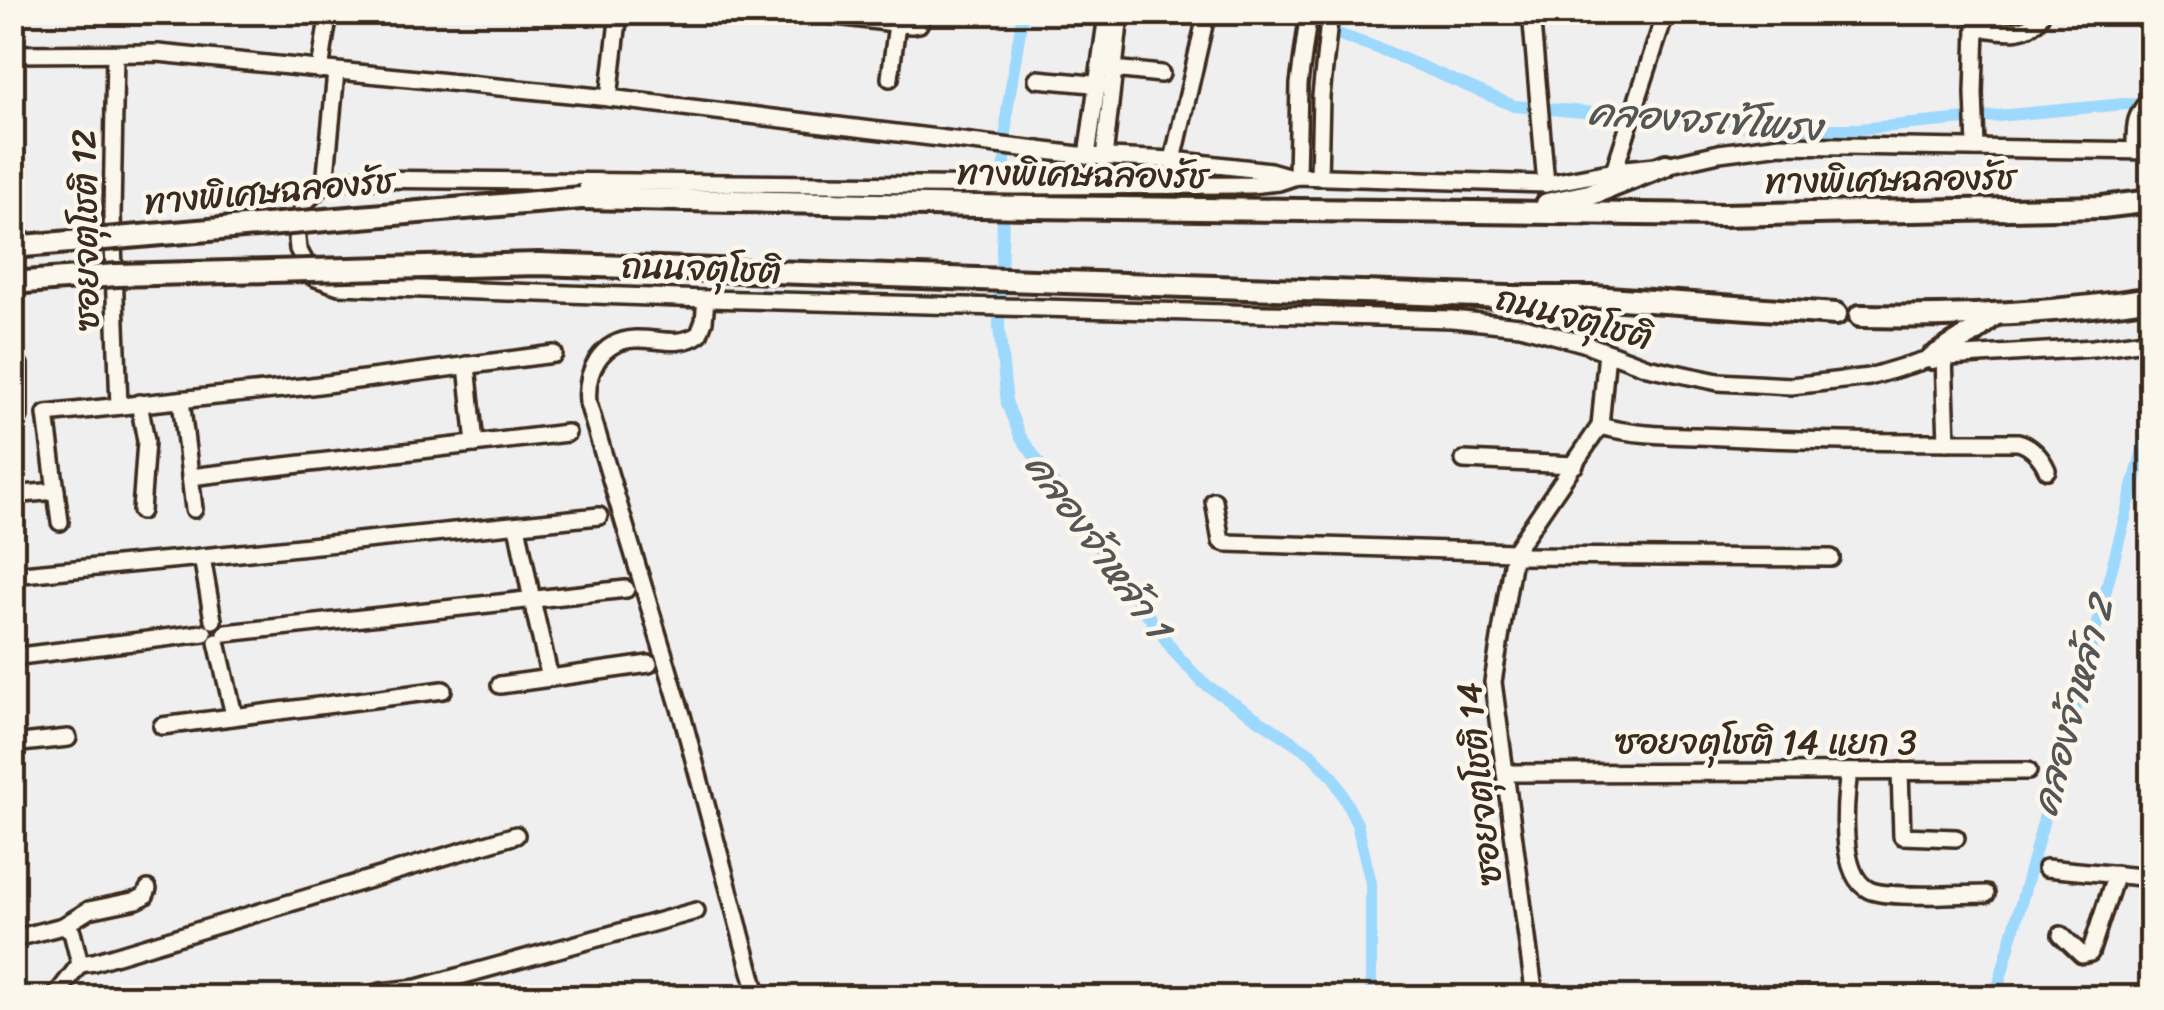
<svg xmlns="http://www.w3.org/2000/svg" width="2164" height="1010" viewBox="0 0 2164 1010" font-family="Sriracha,'Playpen Sans Thai',sans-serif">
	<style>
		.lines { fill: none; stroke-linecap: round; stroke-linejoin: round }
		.canal { stroke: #9dd8fd; stroke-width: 12 }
		.minor-casing { stroke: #3b2a1e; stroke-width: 22 }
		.highway-casing { stroke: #3b2a1e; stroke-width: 28 }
		.minor { stroke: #fbf7ec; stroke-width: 15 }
		.highway { stroke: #fbf7ec; stroke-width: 20 }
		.highway-bridge-casing { stroke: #3b2a1e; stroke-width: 28; stroke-linecap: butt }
		.highway-bridge { stroke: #fbf7ec; stroke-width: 20 }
		.labels { text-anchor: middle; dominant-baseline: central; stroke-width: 9; stroke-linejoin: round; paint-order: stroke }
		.street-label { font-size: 35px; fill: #3b2a1e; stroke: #fbf7ec }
		.water-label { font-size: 38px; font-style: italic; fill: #545656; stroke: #fbf7ec }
	</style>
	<rect width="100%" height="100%" fill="#f0eff0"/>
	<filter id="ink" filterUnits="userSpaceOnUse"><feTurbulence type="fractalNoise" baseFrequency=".01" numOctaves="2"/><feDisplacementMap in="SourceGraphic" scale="20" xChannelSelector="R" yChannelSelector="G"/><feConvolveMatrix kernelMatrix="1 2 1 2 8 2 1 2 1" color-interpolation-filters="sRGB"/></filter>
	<g filter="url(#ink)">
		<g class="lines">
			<g class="canal">
				<path d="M1023 12 1007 111 999 327 1007 404 1020 436 1175 653 1203 683 1310 753 1334 778 1357 824 1371 883V998"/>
				<path d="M1275 12 1383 50 1514 106 1782 129H1859L2124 104 2152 105"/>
				<path d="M1995 998 2087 662 2152 415"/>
			</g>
			<g class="minor-casing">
				<g id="minor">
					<path d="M804 12 911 25 919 24 925 12"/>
					<path d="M1531 12 1546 184"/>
					<path d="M1932 12H1933"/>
					<path d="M2147 12 2152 36"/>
					<path d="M12 54 158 53 609 98 1087 156 1173 160 1270 171 1291 177"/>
					<path d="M115 54 112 215 119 406"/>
					<path d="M1113 69 1161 74"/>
					<path d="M320 70 329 12"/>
					<path d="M890 78 897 24"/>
					<path d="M1037 79 1103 85"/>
					<path d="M609 98 619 12"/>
					<path d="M1976 148 1974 93 1976 27C1999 30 2031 39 2042 12"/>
					<path d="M2135 150C2135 121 2134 119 2152 95"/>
					<path d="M2152 151 1781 145 1719 153 1666 165 1625 169 1546 184 1297 176 1279 182 1250 185 1015 186 358 179 325 184 304 203 296 229 298 249 313 277 339 286 706 299 1452 319 1520 326 1583 343 1647 367 1718 382 1791 386 1869 377 1932 358 2093 348 2152 340"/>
					<path d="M1087 156 1106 22 1103 12"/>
					<path d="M1104 158 1119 24"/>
					<path d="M1173 160 1207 12"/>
					<path d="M1614 171 1666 12"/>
					<path d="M1297 176 1299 84 1309 12"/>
					<path d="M1319 177 1321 96 1330 12"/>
					<path d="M325 184 336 72"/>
					<path d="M1032 186 1039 150"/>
					<path d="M706 299 704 321 699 334C679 348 658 338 635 339 600 341 585 372 588 403L682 715 758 998"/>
					<path d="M1944 357 1947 442"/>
					<path d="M19 365V416"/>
					<path d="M467 365 475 444"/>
					<path d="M181 400 194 509"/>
					<path d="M139 403 146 441 141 511"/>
					<path d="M1600 426C1640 437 1683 435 1723 437 1822 442 1920 442 2018 442 2031 445 2042 458 2047 470"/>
					<path d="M1464 460 1575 465"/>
					<path d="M190 477 567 433"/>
					<path d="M12 495 56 491"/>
					<path d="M1214 501 1221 541 1226 543 1514 552"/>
					<path d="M60 522 46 414 311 386 554 354"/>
					<path d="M1514 556 1831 558"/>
					<path d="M202 557 599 516"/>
					<path d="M12 575 202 557 213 620"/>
					<path d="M226 633 626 589"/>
					<path d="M217 642 234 715"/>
					<path d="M12 657 204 633"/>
					<path d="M550 678 649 664"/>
					<path d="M500 685 550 678 532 600 517 525"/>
					<path d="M162 726 443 690"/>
					<path d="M12 744 68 738"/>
					<path d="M1900 771 1902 836 1956 838"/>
					<path d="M1849 772C1845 800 1838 875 1869 890 1888 899 1961 894 1986 894"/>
					<path d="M1505 773 2028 771"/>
					<path d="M2046 868 2152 878"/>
					<path d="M63 926 72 932 80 964"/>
					<path d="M2061 935 2082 955 2090 953 2116 874"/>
					<path d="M12 939 63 926 89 910 137 900 145 896 148 889"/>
					<path d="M54 998 80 964 94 962 516 835"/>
					<path d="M358 998 381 992 417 988 696 911"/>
					<path d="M1535 998 1493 682 1514 552 1600 426 1607 352"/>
					<path d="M1772 998 1962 997"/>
				</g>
			</g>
			<g class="highway-casing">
				<g id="highway">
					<path d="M581 198 1033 207 1723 215 2102 207 2152 201"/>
					<path d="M1547 204 1589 195 1666 165"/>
					<path d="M1507 297H1593L1836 314"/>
					<path d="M1860 316C1957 318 2055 313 2152 298"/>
					<path d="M1932 358 1974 332 1994 315"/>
				</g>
			</g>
			<use href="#minor" class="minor"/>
			<use href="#highway" class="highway"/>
			<g class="highway-bridge-casing">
				<g id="highway-bridge">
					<path d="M12 247 581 198"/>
					<path d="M12 283 117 275 539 264 1507 297"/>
				</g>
			</g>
			<use href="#highway-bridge" class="highway-bridge"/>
		</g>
	</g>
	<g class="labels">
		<g class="street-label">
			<text transform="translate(1082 174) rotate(1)">ทางพิเศษฉลองรัช</text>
			<text transform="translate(1890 179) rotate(-1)">ทางพิเศษฉลองรัช</text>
			<text transform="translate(269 191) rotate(-5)">ทางพิเศษฉลองรัช</text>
			<text transform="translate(85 230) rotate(-91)">ซอยจตุโชติ 12</text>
			<text transform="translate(701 268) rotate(2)">ถนนจตุโชติ</text>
			<text transform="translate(1574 317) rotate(15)">ถนนจตุโชติ</text>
			<text x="1766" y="742">ซอยจตุโชติ 14 แยก 3</text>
			<text transform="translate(1479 784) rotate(-96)">ซอยจตุโชติ 14</text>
		</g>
		<g class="water-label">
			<text transform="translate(1705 120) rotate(4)">คลองจรเข้โพรง</text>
			<text transform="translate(1098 546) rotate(54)">คลองจ้าหล้า 1</text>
			<text transform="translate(2073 706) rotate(-75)">คลองจ้าหล้า 2</text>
		</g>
	</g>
	<rect width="2164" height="1010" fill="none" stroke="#fbf7ec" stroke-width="50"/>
	<rect x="25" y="25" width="2114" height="960" fill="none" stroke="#3b2a1e" stroke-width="4" filter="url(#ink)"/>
</svg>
